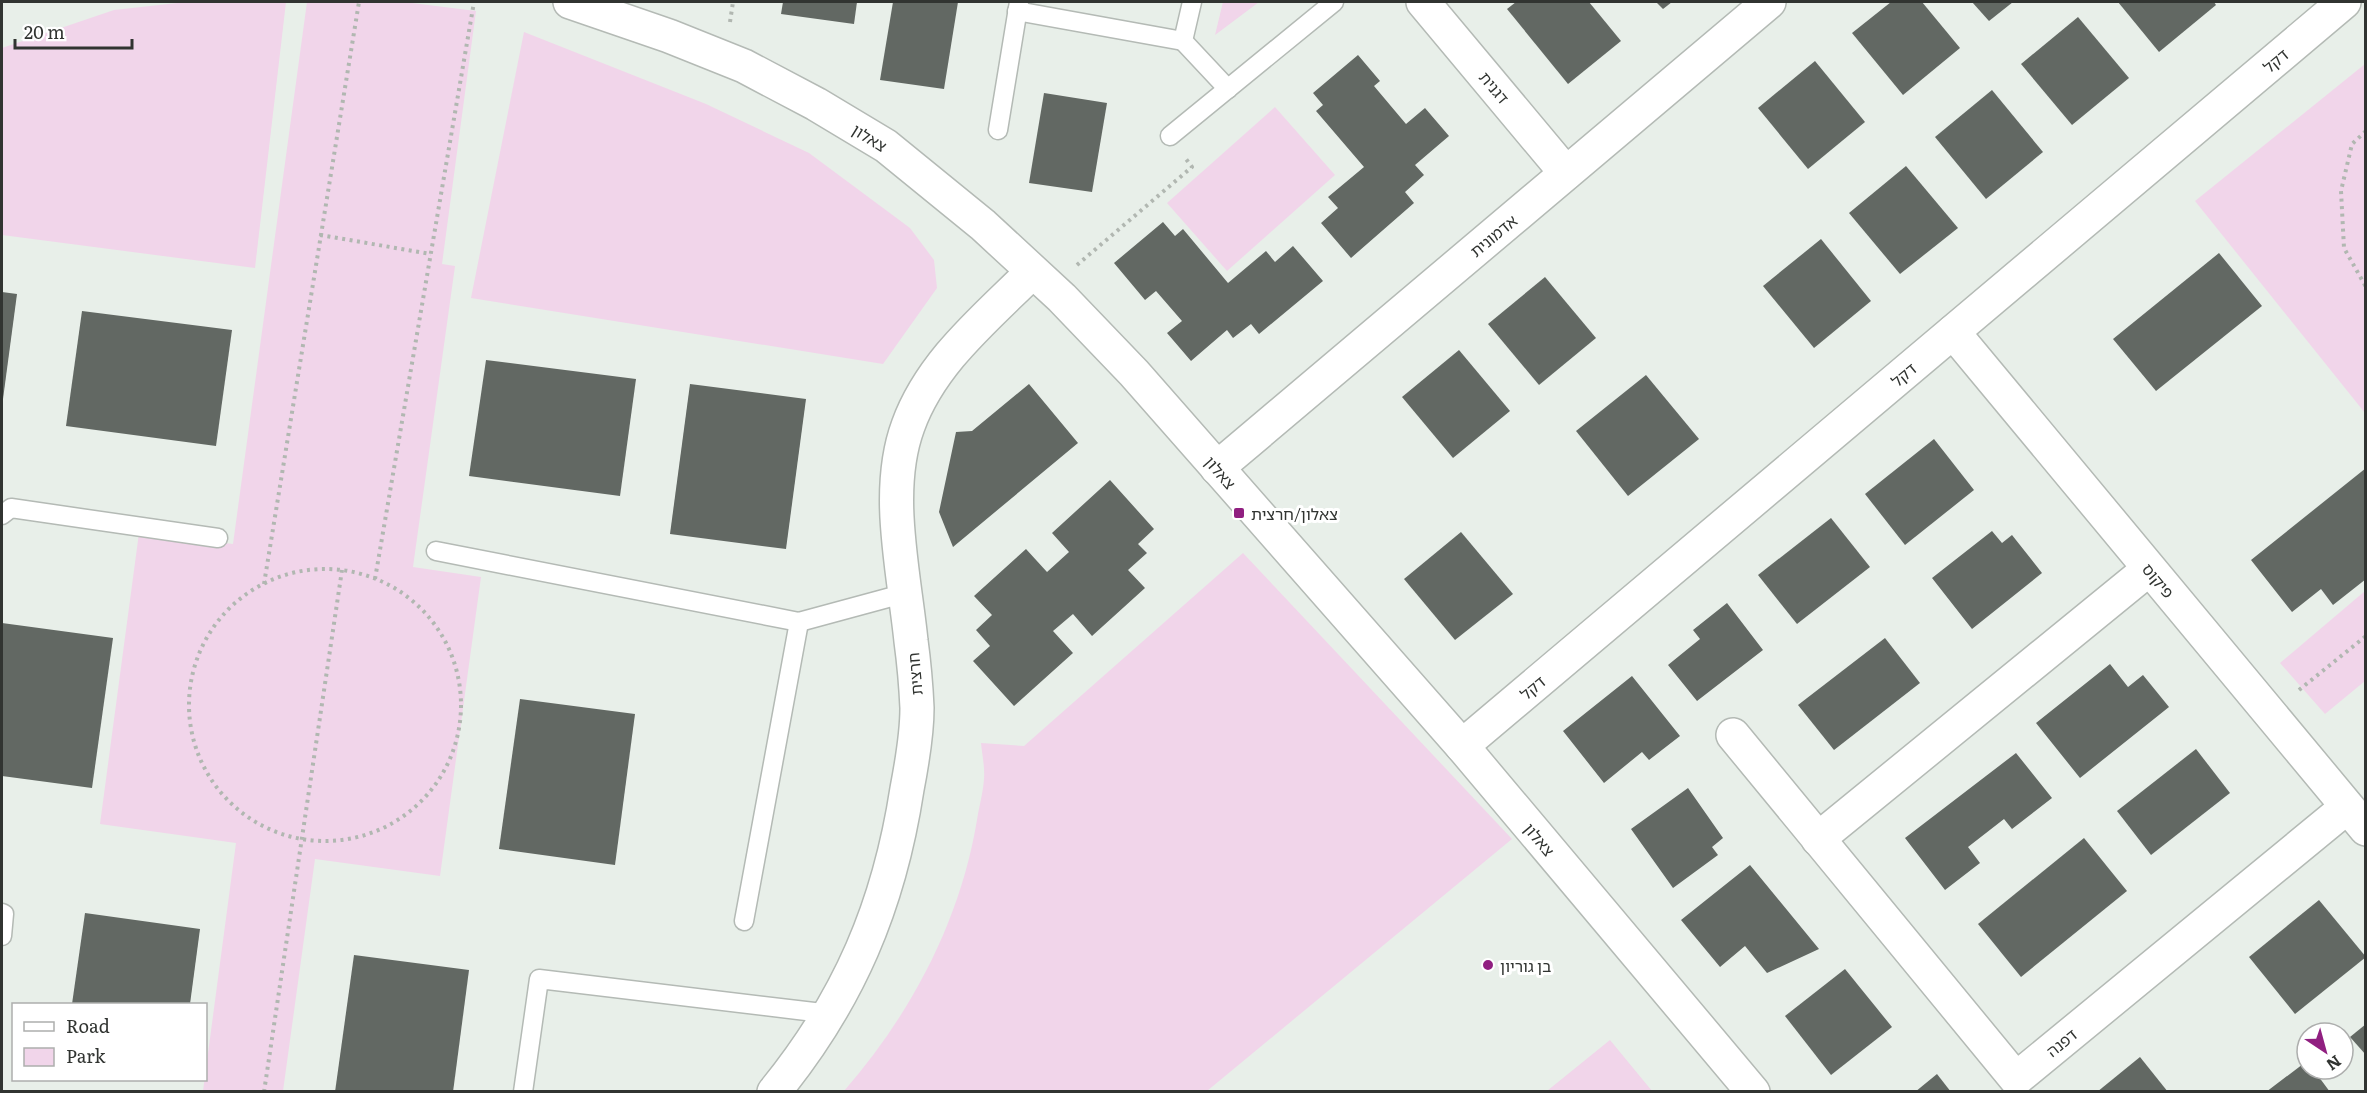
<svg xmlns="http://www.w3.org/2000/svg" width="2367" height="1093" viewBox="0 0 2367 1093" font-family="Literata,'Noto Sans Hebrew',serif">
	<style>
		.green { fill: #f1d5ea }
		.building { fill: #626863 }
		.lines { fill: none; stroke-linecap: round; stroke-linejoin: round }
		.service-casing { stroke: #b4bab5; stroke-width: 21 }
		.minor-casing { stroke: #b4bab5; stroke-width: 36 }
		.tertiary-casing { stroke: #b4bab5; stroke-width: 36 }
		.path { stroke: #b1b7b1; stroke-width: 4; stroke-dasharray: 3 4.5; stroke-linecap: butt }
		.service { stroke: #fff; stroke-width: 18 }
		.minor { stroke: #fff; stroke-width: 33 }
		.tertiary { stroke: #fff; stroke-width: 33 }
		.poi-dot { fill: #901f80; stroke: #fff; stroke-width: 2 }
		.labels { text-anchor: middle; dominant-baseline: central; stroke-width: 6; stroke-linejoin: round; paint-order: stroke }
		.street-label { font-size: 16px; fill: #313431; stroke: #fff }
		.poi-label { font-size: 16px; fill: #313431; stroke: #fff; text-anchor: start }
	</style>
	<rect width="100%" height="100%" fill="#e8efe9"/>
	<g class="green">
		<path d="M186 2H286L255 268 2 235V48L114 10Z"/>
		<path d="M307 2H404L476 11 442 264 455 266 413 567 481 577 440 876 315 859 283 1091H203L236 843 100 824 139 533 233 544Z"/>
		<path d="M1223 2H1259L1215 35Z"/>
		<path d="M524 32 706 104 809 153 910 228 934 260 937 288 883 364 471 298Z"/>
		<path d="M2365 64V413L2195 201Z"/>
		<path d="M1275 107 1335 175 1227 271 1167 203Z"/>
		<path d="M1243 553 1512 839 1207 1091H844C911 1014 960 922 977 820 979 807 983 793 984 779 985 767 982 754 981 743L1024 746Z"/>
		<path d="M2365 591V681L2325 714 2280 663Z"/>
		<path d="M1610 1040 1652 1091H1547Z"/>
	</g>
	<g class="building">
		<path d="M783 2H857L854 24 781 14Z"/>
		<path d="M893 2H958L944 89 880 80Z"/>
		<path d="M1516 2H1589L1621 41 1568 84 1507 9Z"/>
		<path d="M1656 2H1672L1663 9Z"/>
		<path d="M1891 2H1922L1960 48 1903 95 1852 33Z"/>
		<path d="M1972 2H2013L1989 21Z"/>
		<path d="M2118 2H2214L2216 5 2159 52Z"/>
		<path d="M2078 17 2129 78 2072 125 2021 64Z"/>
		<path d="M1358 55 1380 81 1374 86 1406 124 1425 108 1449 136 1415 165 1424 175 1405 192 1414 203 1351 258 1321 223 1338 208 1328 197 1364 167 1316 111 1323 105 1313 93Z"/>
		<path d="M1815 61 1865 122 1808 169 1758 108Z"/>
		<path d="M1992 90 2043 152 1986 199 1935 137Z"/>
		<path d="M1044 93 1107 103 1092 192 1029 183Z"/>
		<path d="M1906 166 1958 228 1900 274 1849 213Z"/>
		<path d="M1163 222 1175 236 1183 229 1228 283 1266 251 1275 262 1293 246 1323 281 1259 334 1251 324 1233 338 1227 330 1191 361 1167 333 1182 321 1156 291 1145 300 1114 263Z"/>
		<path d="M1821 239 1871 301 1814 348 1763 286Z"/>
		<path d="M2219 253 2262 306 2156 391 2113 339Z"/>
		<path d="M1545 277 1596 338 1539 385 1488 324Z"/>
		<path d="M2 292 17 294 3 399H2Z"/>
		<path d="M82 311 232 330 216 446 66 426Z"/>
		<path d="M1459 350 1510 411 1453 458 1402 397Z"/>
		<path d="M486 360 636 379 620 496 469 476Z"/>
		<path d="M1646 375 1699 439 1628 496 1576 431Z"/>
		<path d="M690 384 806 399 786 549 670 534Z"/>
		<path d="M1029 384 1078 443 953 547 939 512 956 432 972 431Z"/>
		<path d="M1934 439 1974 490 1905 545 1865 494Z"/>
		<path d="M2366 468V579L2333 605 2321 589 2292 612 2251 560Z"/>
		<path d="M1110 480 1154 529 1138 544 1147 553 1128 570 1145 588 1092 636 1073 614 1053 631 1073 653 1014 706 973 661 990 646 976 630 992 615 974 596 1026 549 1047 572 1069 552 1052 533Z"/>
		<path d="M1831 518 1870 567 1797 624 1758 575Z"/>
		<path d="M1992 531 2002 543 2012 535 2042 573 1972 629 1932 578Z"/>
		<path d="M1461 532 1513 594 1455 640 1404 579Z"/>
		<path d="M1727 603 1763 650 1697 701 1668 665 1700 639 1693 630Z"/>
		<path d="M2 623 113 638 92 788 2 776Z"/>
		<path d="M1885 638 1920 683 1834 750 1798 705Z"/>
		<path d="M2110 664 2128 687 2143 675 2169 707 2080 778 2036 723Z"/>
		<path d="M1632 676 1680 736 1649 760 1642 752 1604 783 1563 731Z"/>
		<path d="M520 699 635 714 615 865 499 849Z"/>
		<path d="M2196 749 2230 793 2151 855 2117 811Z"/>
		<path d="M2016 753 2052 798 2012 829 2004 819 1968 847 1980 863 1945 890 1905 838Z"/>
		<path d="M1688 788 1723 838 1712 847 1718 855 1673 888 1631 829Z"/>
		<path d="M2084 838 2127 891 2021 977 1978 924Z"/>
		<path d="M1750 865 1819 949 1767 973 1745 946 1720 967 1681 920Z"/>
		<path d="M2319 900 2366 957 2295 1014 2249 957Z"/>
		<path d="M85 913 200 929 190 1004H72Z"/>
		<path d="M354 955 469 970 453 1092H335Z"/>
		<path d="M1845 969 1892 1027 1831 1075 1785 1016Z"/>
		<path d="M2366 1024V1055L2350 1037Z"/>
		<path d="M2140 1057 2168 1092H2097Z"/>
		<path d="M2307 1061V1069H2313L2330 1092H2266Z"/>
		<path d="M1937 1074 1951 1092H1915Z"/>
	</g>
	<g class="lines">
		<g class="service-casing">
			<g id="service">
				<path d="M1017 11 1183 41 1192 2"/>
				<path d="M1183 41 1228 89"/>
				<path d="M998 130 1019 2"/>
				<path d="M1170 136 1334 2"/>
				<path d="M2 515 11 508 218 538"/>
				<path d="M436 551 799 622 906 593"/>
				<path d="M2 913 4 914 2 936"/>
				<path d="M744 921 799 622"/>
				<path d="M523 1092 539 979 831 1014"/>
			</g>
		</g>
		<g class="minor-casing">
			<g id="minor">
				<path d="M1423 2 1566 173"/>
				<path d="M1953 332 2366 829"/>
				<path d="M1217 468 1769 2"/>
				<path d="M1733 735 2016 1079 2347 807"/>
				<path d="M1462 746 2344 2"/>
				<path d="M1818 839 2149 569"/>
				<path d="M774 1092C849 1000 889 906 907 789 912 763 917 734 917 708 916 686 914 663 911 641 904 572 884 491 908 426 931 362 986 318 1032 272"/>
			</g>
		</g>
		<g class="tertiary-casing">
			<path id="tertiary" d="M570 2 669 36 744 66 816 104 886 146 983 225 1062 298 1134 373 1462 746 1753 1092"/>
		</g>
		<g class="path">
			<path d="M730 22 733 2"/>
			<path d="M2366 131 2352 144 2341 191 2344 248 2366 287"/>
			<path d="M320 235 431 254"/>
			<path d="M1077 265 1192 167 1186 159"/>
			<circle cx="325" cy="705" r="136"/>
			<path d="M375 579 474 2"/>
			<path d="M264 584 359 2"/>
			<path d="M2299 690 2366 636"/>
			<path d="M264 1092 342 570"/>
		</g>
		<use href="#service" class="service"/>
		<use href="#minor" class="minor"/>
		<use href="#tertiary" class="tertiary"/>
	</g>
	<g class="poi-dot">
		<rect x="1233" y="507" width="12" height="12" rx="3"/>
		<circle cx="1488" cy="965" r="6"/>
	</g>
	<g class="labels">
		<g class="street-label">
			<text transform="translate(2275 60) rotate(-40)">דקל</text>
			<text transform="translate(1495 87) rotate(50)">דגנית</text>
			<text transform="translate(870 137) rotate(32)">צאלון</text>
			<text transform="translate(1493 235) rotate(-40)">אדמונית</text>
			<text transform="translate(1903 374) rotate(-40)">דקל</text>
			<text transform="translate(1221 472) rotate(49)">צאלון</text>
			<text transform="translate(2159 580) rotate(50)">פיקוס</text>
			<text transform="translate(914 674) rotate(-95)">חרצית</text>
			<text transform="translate(1532 687) rotate(-40)">דקל</text>
			<text transform="translate(1540 839) rotate(50)">צאלון</text>
			<text transform="translate(2061 1042) rotate(-39)">דפנה</text>
		</g>
		<g class="poi-label">
			<text x="1251" y="513">צאלון/חרצית</text>
			<text x="1500" y="965">בן גוריון</text>
		</g>
	</g>
	<rect width="2367" height="1093" fill="none" stroke="#313431" stroke-width="6"/>
	<rect x="12" y="1003" width="195" height="78" fill="#ffffff" stroke="#adaead" stroke-width="1.5"/>
	<rect x="24" y="1022" width="30" height="9" fill="#ffffff" stroke="#adaead" stroke-width="1.5"/>
	<text x="66" y="1033" font-size="18" fill="#313431">Road</text>
	<rect x="24" y="1048" width="30" height="18" fill="#f1d5ea" stroke="#adaead" stroke-width="1.5"/>
	<text x="66" y="1063" font-size="18" fill="#313431">Park</text>
	<g transform="translate(2325 1051) rotate(144)"><circle r="28" fill="#ffffff" stroke="#adaead" stroke-width="1.5"/>
	<path d="M0-4.5L10 22L0 15L-10 22Z" fill="#901f80"/>
	<text y="-9" font-size="16" font-weight="bold" text-anchor="middle" fill="#313431">N</text>
	</g>
	<path d="M15 39v9h117v-9" fill="none" stroke="#313431" stroke-width="3"/>
	<text x="24" y="39" font-size="18" fill="#313431" stroke="#ffffff" stroke-width="4.5" paint-order="stroke">20 m</text>
</svg>
